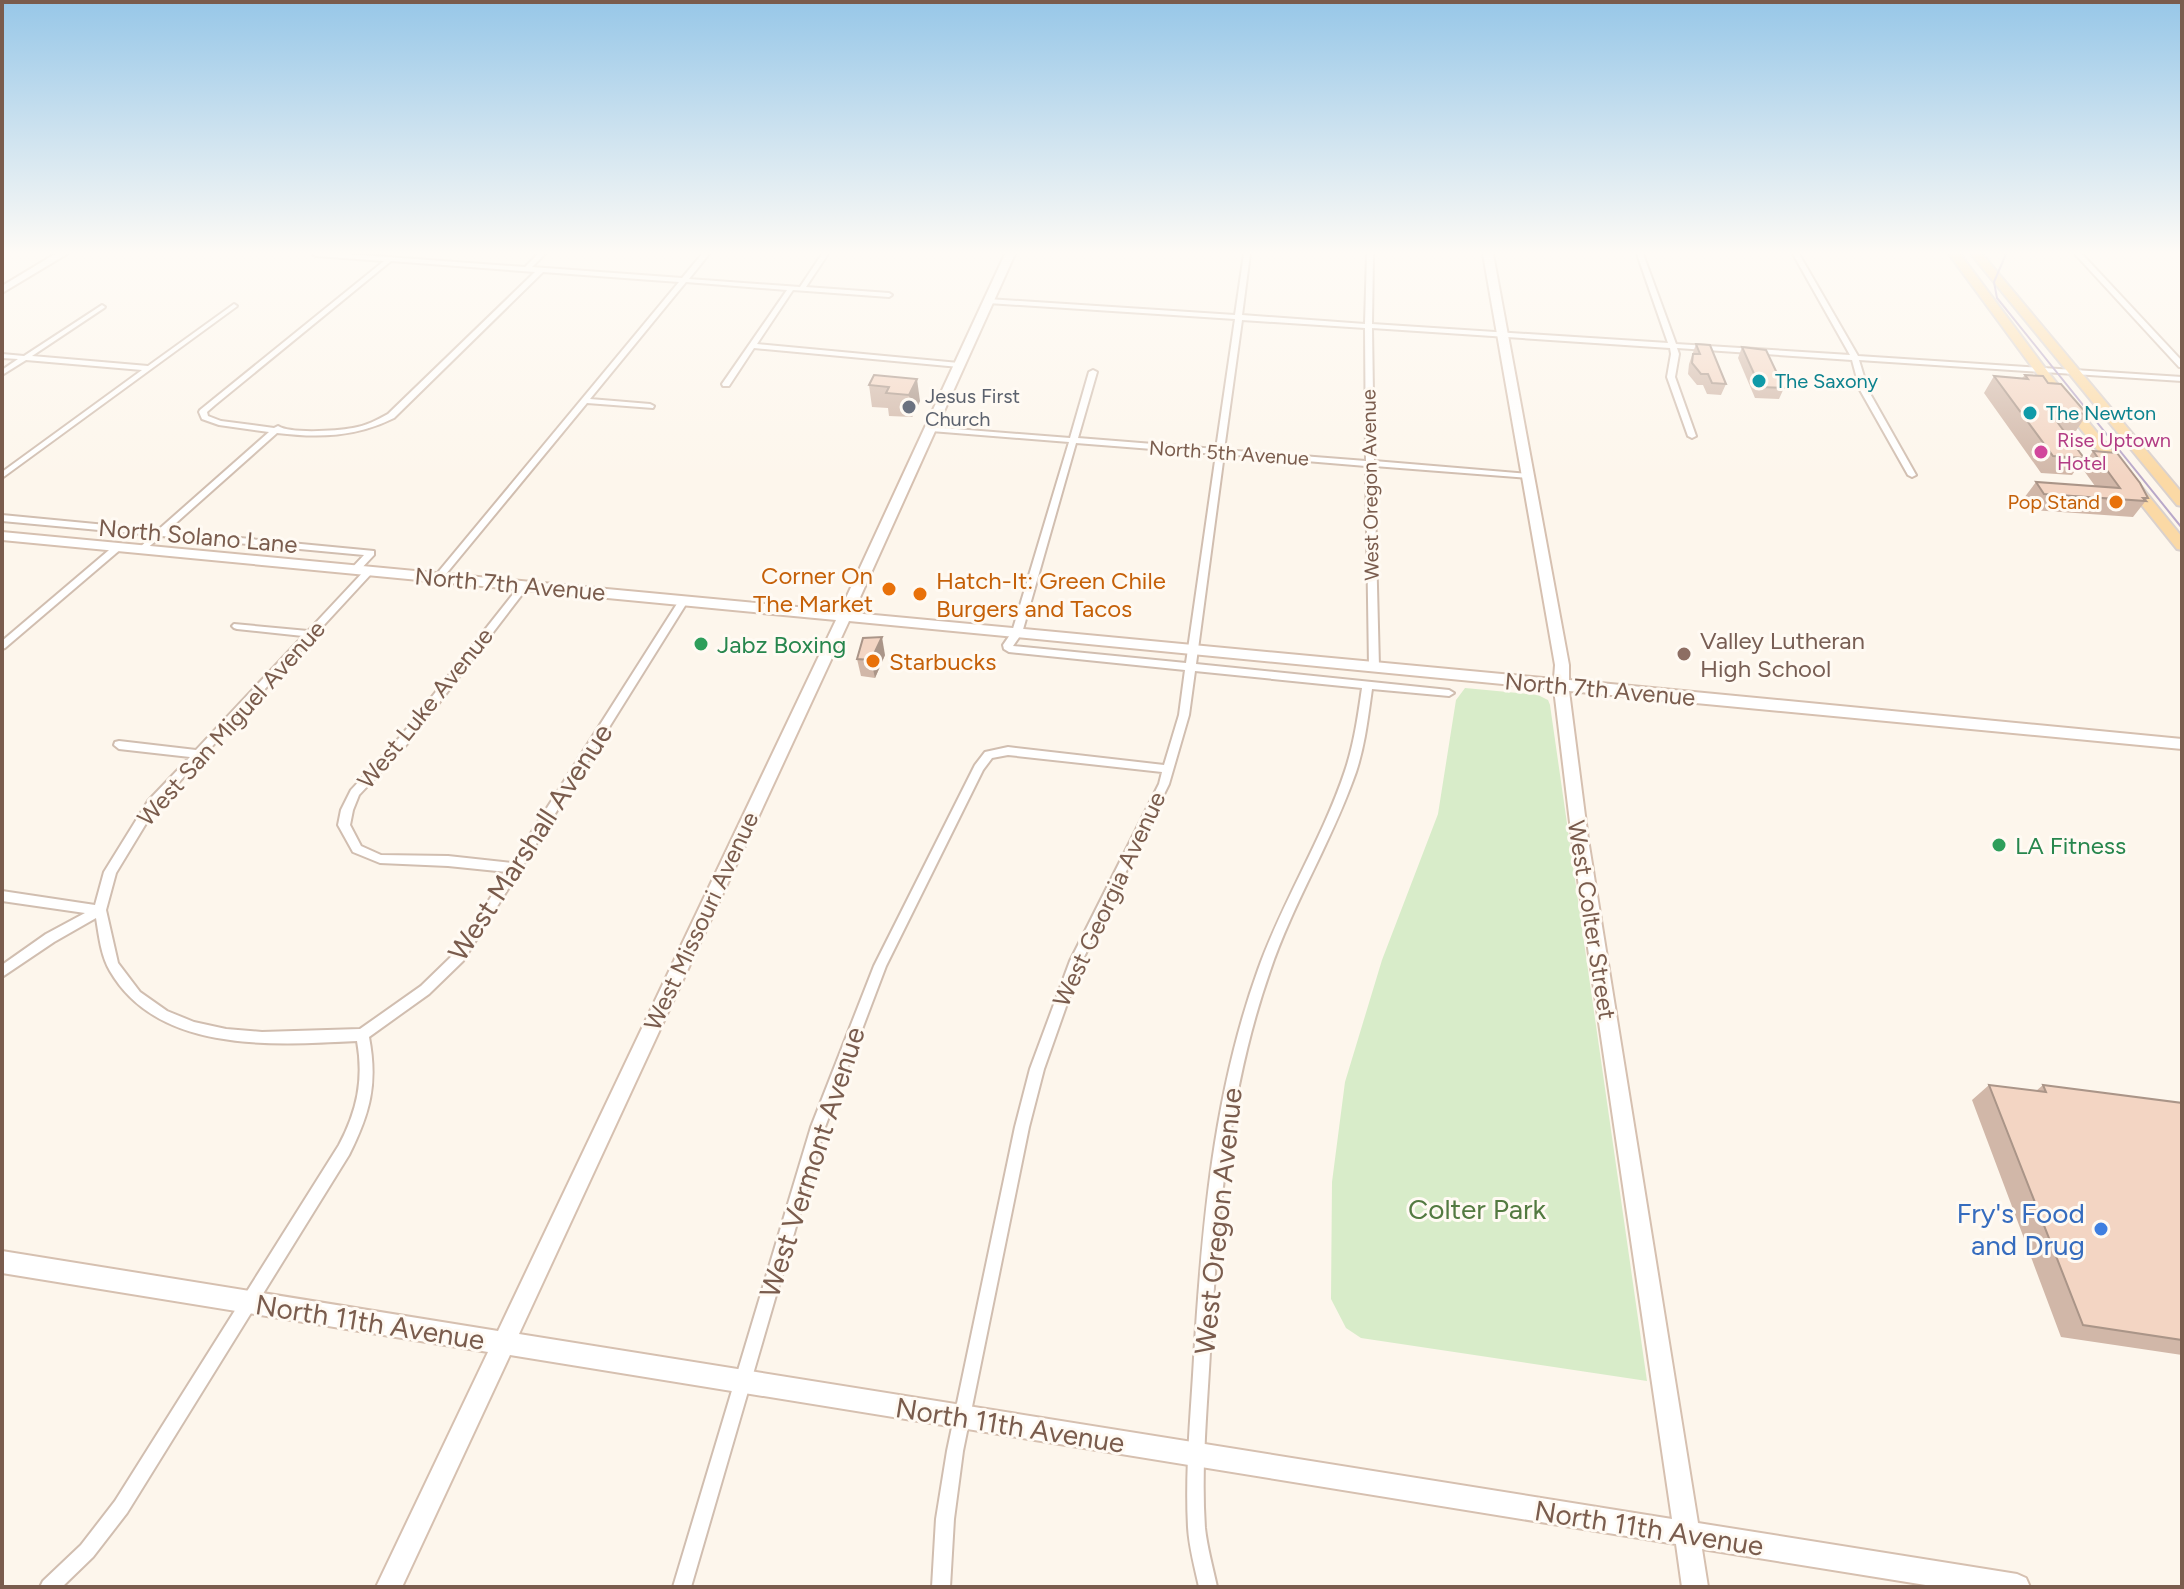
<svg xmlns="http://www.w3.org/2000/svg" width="2184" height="1589" viewBox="0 0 2184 1589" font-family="Figtree,sans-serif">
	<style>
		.green { fill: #d8ecc9 }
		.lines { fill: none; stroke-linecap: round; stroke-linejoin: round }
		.street-casing { stroke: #d1beb0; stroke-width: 4 }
		.secondary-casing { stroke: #d6c0b0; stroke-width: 4 }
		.primary-casing { stroke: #dad1cd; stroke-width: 4 }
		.street { fill: #fff; fill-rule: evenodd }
		.secondary { fill: #fff; fill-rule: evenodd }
		.primary { fill: #fbd9a5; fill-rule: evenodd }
		.tram { stroke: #b9a8c9; stroke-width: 2 }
		.wall { fill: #d1b7a8 }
		.shaded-wall { fill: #aa9588 }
		.building { fill: #f3d5c3; stroke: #aa9588; stroke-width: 2 }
		.culture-dot { fill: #0f9aa8; stroke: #fffaf3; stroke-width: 3 }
		.worship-dot { fill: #6b7280; stroke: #fffaf3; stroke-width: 3 }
		.hotel-dot { fill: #d1479c; stroke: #fffaf3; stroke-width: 3 }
		.food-dot { fill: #e8710a; stroke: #fffaf3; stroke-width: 3 }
		.leisure-dot { fill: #2e9e5b; stroke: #fffaf3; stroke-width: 3 }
		.education-dot { fill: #8d6e63; stroke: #fffaf3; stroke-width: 3 }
		.shop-dot { fill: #3f7fe0; stroke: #fffaf3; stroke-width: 3 }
		.labels { text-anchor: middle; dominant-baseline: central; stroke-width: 6; stroke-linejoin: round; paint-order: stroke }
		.far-culture-label { font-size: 20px; fill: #0d838f; stroke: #fffaf3; text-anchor: start }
		.far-worship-label { font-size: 20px; fill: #5b616d; stroke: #fffaf3; text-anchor: start }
		.far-hotel-label { font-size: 20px; fill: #b23c85; stroke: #fffaf3; text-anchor: start }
		.far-street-label { font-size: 20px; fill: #7a5c4d; stroke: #fffaf3 }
		.far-food-label { font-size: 20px; fill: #c56008; stroke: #fffaf3; text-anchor: end }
		.street-label { font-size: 24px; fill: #7a5c4d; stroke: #fffaf3 }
		.food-label { font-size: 24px; fill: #c56008; stroke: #fffaf3; text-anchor: start }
		.education-label { font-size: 24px; fill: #785e54; stroke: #fffaf3; text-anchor: start }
		.leisure-label { font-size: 24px; fill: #27864d; stroke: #fffaf3; text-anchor: start }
		.near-street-label { font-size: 28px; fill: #7a5c4d; stroke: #fffaf3 }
		.near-park-label { font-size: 28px; fill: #537a41; stroke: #fffaf3 }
		.near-shop-label { font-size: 28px; fill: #366cbe; stroke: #fffaf3; text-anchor: end }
	</style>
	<rect width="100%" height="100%" fill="#fdf6ec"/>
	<path class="green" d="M1465 688 1538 695 1548 700 1550 705 1647 1381 1361 1338 1346 1328 1331 1299 1332 1182 1345 1082 1382 960 1438 814 1456 700Z"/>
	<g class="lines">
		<g class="street-casing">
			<g id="street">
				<path d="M313 254H347L525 267 538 254H545L532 267 682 278 702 254H709L689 279 800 287 822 254H828L806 287 889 293 892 295 889 297 793 290 757 344 959 363 963 365 959 367 754 348 729 386H723L722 384 787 290 686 282 590 399 650 404 654 406 653 408 587 403 441 580H435V576L679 282 543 272 394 418C356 437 319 438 277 433L167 531 374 551V555L358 572H352L350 570 364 555 162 536 141 553 137 550 153 535 2 521V515L158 530 269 432 219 425 202 419 199 412 200 410 384 261 316 256ZM391 261 535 272 388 414C377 420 366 426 353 428 336 431 290 434 278 426L274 428 221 421 208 416 207 412 215 405Z"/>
				<path d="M1244 254H1250L1242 315 1365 324 1367 254H1373L1372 324 1668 343 1637 254H1643L1676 344 1850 355 1793 254H1799L1858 356 2182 377V381L1859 360 1868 390 1916 475 1912 477 1908 475 1860 390 1852 360 1677 348 1679 354 1675 377 1696 436 1692 438 1688 436 1667 377 1671 354 1670 348 1372 328 1374 461 1528 474 1532 476 1528 478 1374 466 1379 667 1374 670 1369 667 1366 466 1224 454 1196 664 1449 690 1454 693 1449 696 1372 689C1368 717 1365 745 1356 772 1332 841 1293 903 1270 971 1227 1094 1217 1224 1210 1352 1207 1410 1201 1470 1205 1528 1207 1547 1213 1568 1217 1587H1199C1195 1568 1189 1547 1188 1527 1185 1471 1191 1414 1194 1358 1202 1227 1213 1095 1258 970 1282 902 1322 840 1345 771 1354 744 1358 716 1362 688L1195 671 1189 715 1169 784 1082 961 1044 1069 1029 1127 963 1451 954 1519 950 1587H932L936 1519 947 1451 1015 1127 1030 1069 1070 961 1159 784 1162 772 1008 755 992 758 983 770 886 966 825 1127 691 1587H673L811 1127 874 966 975 765 985 752 1008 747 1164 765 1179 715 1185 670 1009 652 1004 649 1003 645 1012 632 1069 442 931 431 927 429 931 427 1070 438 1089 372 1093 370 1097 372 1078 438 1216 449 1235 319 988 303 985 301 988 299 1235 315ZM1242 320 1365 328 1366 461 1224 450ZM1076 443 1216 454 1186 663 1013 646 1022 633Z"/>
				<path d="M2075 254H2082L2182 361V367H2179Z"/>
				<path d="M234 304 237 306 236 307 2 478V472L142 370 26 360 2 375V370L18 359 2 358V354L24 356 102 305 105 307 104 308 32 356 148 366Z"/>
				<path d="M118 544 122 547 121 549 5 648 2 649V641L115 545Z"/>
				<path d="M369 568 374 571 372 573 156 807 116 873 106 910 118 963 140 992 167 1011 194 1022 226 1029 262 1032 360 1029 421 986 455 953 507 872 448 866 380 863 353 852 338 825 341 810 351 790 401 736 521 584H527V588L409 742 359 795 353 810 350 825 361 846 381 855 448 856 512 863 680 599 683 598 688 601 463 961 429 994 369 1037C378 1084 370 1113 349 1155L127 1513 93 1557 62 1587H40L43 1581 81 1545 115 1501 339 1145C357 1111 364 1080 357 1041 275 1045 158 1054 110 971 101 956 99 936 96 918L54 942 2 977V965L46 934 85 913 2 901V891L95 905 104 872 148 801 190 757 119 749 114 745 115 742 119 741 196 750 303 636 237 629 234 628 232 626 234 624 308 631 366 569Z"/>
			</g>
		</g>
		<g class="secondary-casing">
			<g id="secondary">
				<path d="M55 254H67L2 293V286Z"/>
				<path d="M1005 254H1015L853 613 1554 679 1555 665 1483 254H1493L1569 665V680L2182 739V749L1569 691 1588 839 1698 1523 2017 1574 2026 1578 2030 1587H1938L1702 1549 1708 1587H1682L1676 1544 510 1355 402 1587H376L488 1352 2 1273V1251L498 1331 836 620 2 540V532L840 611ZM849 621 1554 689 1572 839 1672 1519 519 1334Z"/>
			</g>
		</g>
		<g class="primary-casing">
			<g id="primary">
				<path d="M1949 254H1960L2051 376 2182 537V550L2177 549 2043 382Z"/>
				<path d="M1971 254H1982L2182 493V506L2177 505Z"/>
			</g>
		</g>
		<use href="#street" class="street"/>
		<use href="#secondary" class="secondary"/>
		<use href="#primary" class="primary"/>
		<path class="tram" d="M2006 254 1994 282 1997 298 2182 528"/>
	</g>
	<g class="wall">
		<path d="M1696 344 1726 384 1721 395 1707 394 1703 385H1697L1688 374 1689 364Z"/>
		<path d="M1742 347 1784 388 1779 399 1755 398 1738 358Z"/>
		<path d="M874 375 920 401 912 417 889 416 888 408 872 407 869 385Z"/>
		<path d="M2025 375 2048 383 2087 414 2076 431 2063 430 2084 458 2072 475 2041 473 1984 393 1994 376 2022 378Z"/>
		<path d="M2093 451 2148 498 2133 517 2032 510 2024 498 2036 482 2095 486 2082 468Z"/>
		<path d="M885 655 875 678 861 676 857 659Z"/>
		<path d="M1989 1085 2036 1091 2043 1085 2182 1103V1355L2061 1337 1972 1100Z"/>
	</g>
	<g class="shaded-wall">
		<path d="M917 379 920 401 912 417 909 395Z"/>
		<path d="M882 637 885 655 875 678 871 660Z"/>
	</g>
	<g class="building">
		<path d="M1696 344 1710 345 1726 384 1712 383 1708 374H1701L1692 363 1693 354H1700Z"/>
		<path d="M1742 347 1766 350 1784 388 1760 387Z"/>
		<path d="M874 375 917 379 909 395 886 393 889 387 869 385Z"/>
		<path d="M2025 375 2043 376 2048 383 2061 384 2087 414 2049 411 2084 458 2053 456 1994 376 2028 379Z"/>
		<path d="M2093 451 2117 453 2140 483 2148 498H2143L2146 501 2044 494 2036 482 2120 488Z"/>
		<path d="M882 637 871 660 857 659 863 638Z"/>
		<path d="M1989 1085 2046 1092 2043 1085 2182 1103V1340L2083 1325Z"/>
	</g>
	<linearGradient id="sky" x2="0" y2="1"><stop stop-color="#97c7e8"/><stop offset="0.53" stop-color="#fefbf6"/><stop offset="1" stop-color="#fefbf6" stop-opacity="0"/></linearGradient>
	<rect width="2184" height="477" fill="url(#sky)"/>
	<g class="culture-dot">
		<circle cx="1759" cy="381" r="8"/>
		<circle cx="2030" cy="413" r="8"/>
	</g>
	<circle class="worship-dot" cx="909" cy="407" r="8"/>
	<circle class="hotel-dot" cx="2041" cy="452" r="8"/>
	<g class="food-dot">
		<circle cx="2116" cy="502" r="8"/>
		<circle cx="889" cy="589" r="8"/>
		<circle cx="920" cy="594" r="8"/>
		<circle cx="873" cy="661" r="8"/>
	</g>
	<g class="leisure-dot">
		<circle cx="701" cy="644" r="8"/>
		<circle cx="1999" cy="845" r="8"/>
	</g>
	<circle class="education-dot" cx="1684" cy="654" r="8"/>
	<circle class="shop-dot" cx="2101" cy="1229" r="8"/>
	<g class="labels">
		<g class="far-culture-label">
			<text x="1775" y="381">The Saxony</text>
			<text x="2046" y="413">The Newton</text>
		</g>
		<g class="far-worship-label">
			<text x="925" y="396">Jesus First<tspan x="925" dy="23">Church</tspan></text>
		</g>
		<g class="far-hotel-label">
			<text x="2057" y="440">Rise Uptown<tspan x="2057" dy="23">Hotel</tspan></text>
		</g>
		<g class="far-street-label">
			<text transform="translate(1229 453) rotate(4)">North 5th Avenue</text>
			<text transform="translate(1370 485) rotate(-91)">West Oregon Avenue</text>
		</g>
		<g class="far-food-label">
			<text x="2100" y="502">Pop Stand</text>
		</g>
		<g class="street-label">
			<text transform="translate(198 536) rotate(5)">North Solano Lane</text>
			<text transform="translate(510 584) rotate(5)">North 7th Avenue</text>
			<text transform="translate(1600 689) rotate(5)">North 7th Avenue</text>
			<text transform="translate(425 708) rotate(-51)">West Luke Avenue</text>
			<text transform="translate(231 723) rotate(-48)">West San Miguel Avenue</text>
			<text transform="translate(1109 899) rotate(-65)">West Georgia Avenue</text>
			<text transform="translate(1592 920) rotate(81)">West Colter Street</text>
			<text transform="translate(701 921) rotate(-65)">West Missouri Avenue</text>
		</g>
		<g class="food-label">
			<text x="873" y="575" text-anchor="end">Corner On<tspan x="873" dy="28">The Market</tspan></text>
			<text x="936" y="580">Hatch-It: Green Chile<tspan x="936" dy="28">Burgers and Tacos</tspan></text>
			<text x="889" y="661">Starbucks</text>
		</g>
		<g class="education-label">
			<text x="1700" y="640">Valley Lutheran<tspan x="1700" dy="28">High School</tspan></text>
		</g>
		<g class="leisure-label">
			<text x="717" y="644">Jabz Boxing</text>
			<text x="2015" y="845">LA Fitness</text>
		</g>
		<g class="near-street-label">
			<text transform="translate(530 842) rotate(-57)">West Marshall Avenue</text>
			<text transform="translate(812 1162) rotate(-72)">West Vermont Avenue</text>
			<text transform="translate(1218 1221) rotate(-84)">West Oregon Avenue</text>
			<text transform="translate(370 1322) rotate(9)">North 11th Avenue</text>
			<text transform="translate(1010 1425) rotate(9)">North 11th Avenue</text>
			<text transform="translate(1649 1528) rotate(9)">North 11th Avenue</text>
		</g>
		<g class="near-park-label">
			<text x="1477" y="1209">Colter Park</text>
		</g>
		<g class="near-shop-label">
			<text x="2085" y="1213">Fry's Food<tspan x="2085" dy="32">and Drug</tspan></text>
		</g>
	</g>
	<rect width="2184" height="1589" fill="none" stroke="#7a5c4d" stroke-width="8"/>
</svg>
